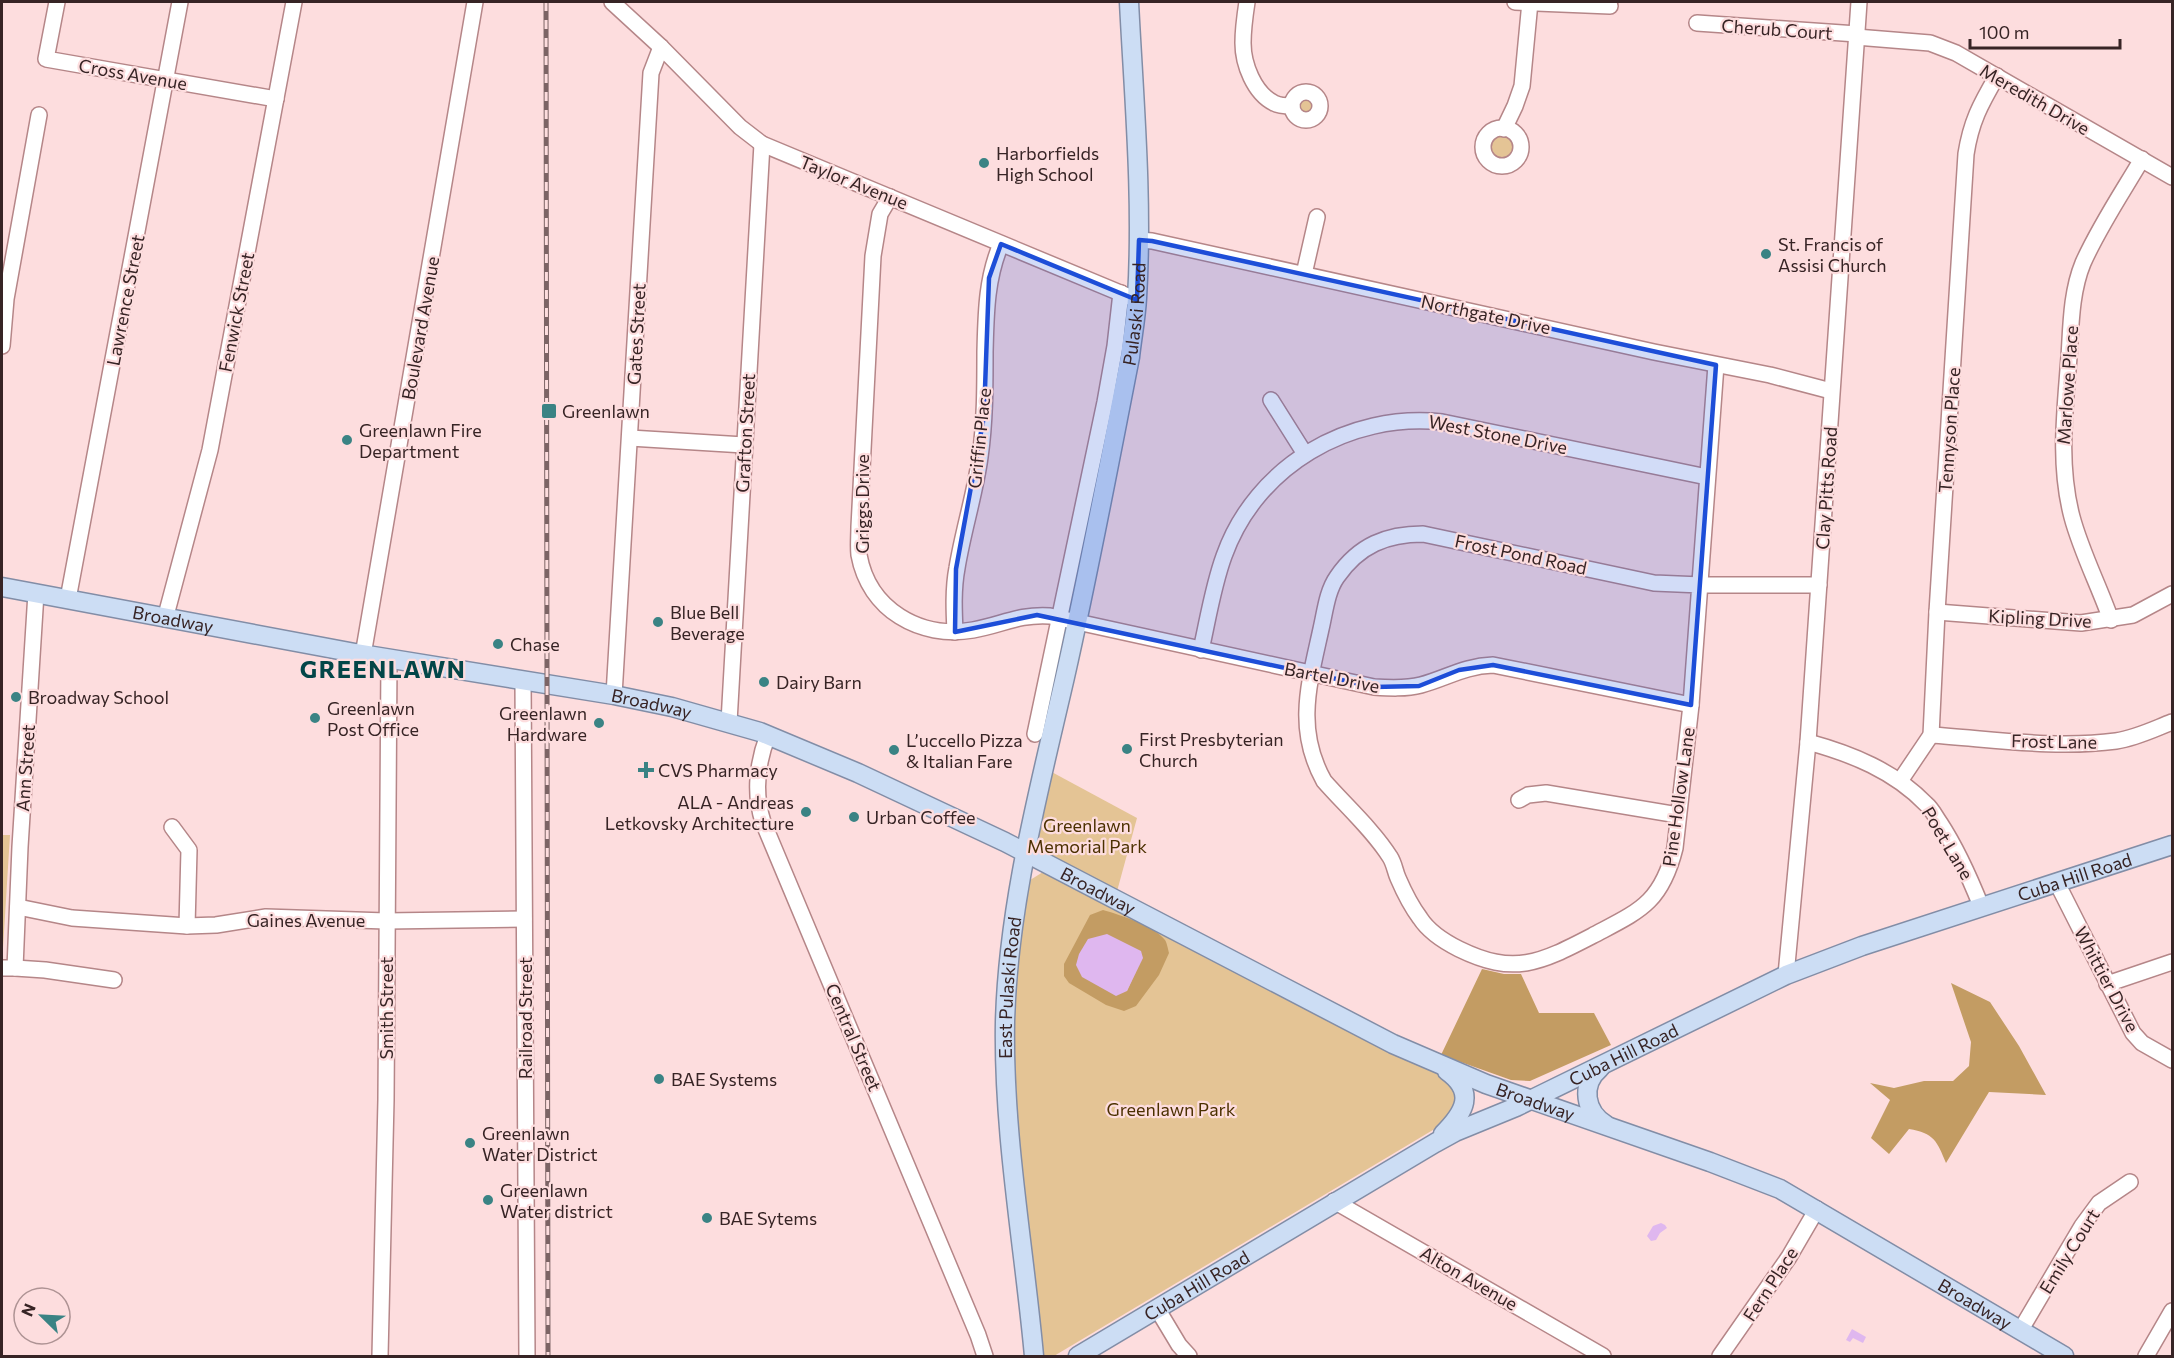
<svg xmlns="http://www.w3.org/2000/svg" width="2174" height="1358" viewBox="0 0 2174 1358" font-family="Commissioner,sans-serif">
	<style>
		.green { fill: #e4c495 }
		.forest { fill: #c39c63; fill-rule: evenodd }
		.water { fill: #dfb7ef }
		.lines { fill: none; stroke-linecap: round; stroke-linejoin: round }
		.minor-casing { stroke: #b58688; stroke-width: 18 }
		.major-casing { stroke: #828da6; stroke-width: 21 }
		.minor { stroke: #fff; stroke-width: 15 }
		.major { stroke: #ccddf4; stroke-width: 18 }
		.rail-casing { stroke: #7c6465; stroke-width: 5 }
		.rail { stroke: #fdddde; stroke-width: 3; stroke-dasharray: 9; stroke-linecap: butt }
		.marked { fill: #1d4ed8; fill-opacity: 0.2; stroke: #1d4ed8; stroke-width: 4.5; stroke-linejoin: round }
		.poi-dot { fill: #3a8384; stroke: #fdddde; stroke-width: 2 }
		.labels { text-anchor: middle; dominant-baseline: central; stroke-width: 4.5; stroke-linejoin: round; paint-order: stroke }
		.street-label { font-size: 18px; fill: #372425; stroke: #fdddde }
		.poi-label { font-size: 18px; fill: #372425; stroke: #fdddde; text-anchor: start }
		.park-label { font-size: 18px; fill: #4b3000; stroke: #fdddde }
		.district-label { font-size: 24px; font-weight: bold; letter-spacing: 1.5px; fill: #034648; stroke: #fdddde }
	</style>
	<rect width="100%" height="100%" fill="#fdddde"/>
	<g class="green">
		<circle cx="1306" cy="107" r="11"/>
		<circle cx="1502" cy="147" r="15"/>
		<path d="M1048 770 1137 818 1116 895 1051 860 1035 828Z"/>
		<path d="M2 835H10L3 948 2 952Z"/>
		<path d="M1043 872 1452 1081 1459 1088 1453 1118 1054 1356H1041L1015 1097V974L1027 882Z"/>
	</g>
	<g class="forest">
		<path d="M1103 910C1120 915 1153 925 1165 940 1167 943 1168 949 1169 953L1159 975 1136 1006 1124 1011 1106 1005 1069 983 1064 976V964L1090 915ZM1091 940 1134 975 1127 991Z"/>
		<path d="M1482 969 1504 974H1521L1539 1013H1594L1611 1045 1530 1081 1511 1080 1441 1055Z"/>
		<path d="M1951 983 1990 1002 2019 1046 2046 1095 1989 1092 1946 1163C1937 1141 1934 1133 1909 1129L1889 1154 1871 1138 1890 1100 1870 1083 1894 1088 1924 1081H1953L1969 1066 1971 1042Z"/>
	</g>
	<g class="water">
		<path d="M1107 934 1141 951 1143 958 1127 991 1116 996 1082 977 1076 965 1079 954 1088 939Z"/>
		<path d="M1661 1223 1665 1225 1667 1228 1660 1233 1656 1240 1651 1241 1647 1236 1653 1226Z"/>
		<path d="M1852 1329 1866 1337 1863 1343 1853 1338 1850 1342 1846 1340Z"/>
	</g>
	<g class="lines">
		<g class="minor-casing">
			<g id="minor">
				<path d="M57 2 46 59 276 99"/>
				<path d="M612 2 661 47 740 127 762 144 1137 300"/>
				<path d="M1247 2C1245 15 1243 30 1243 43 1243 64 1254 93 1274 103 1279 106 1286 106 1292 106"/>
				<path d="M1515 2 1610 6"/>
				<path d="M1697 23 1857 34"/>
				<path d="M1856 37 1930 43 1956 53 2172 177"/>
				<circle cx="1306" cy="106" r="14"/>
				<circle cx="1502" cy="147" r="19"/>
				<path d="M1504 129 1515 106 1522 86 1530 2"/>
				<path d="M890 197 880 214 873 256 859 527C859 536 858 546 859 555 869 610 920 639 973 630 1002 625 1018 614 1050 616L1374 687C1389 688 1406 689 1421 685 1447 678 1464 666 1493 665L1691 705"/>
				<path d="M1139 240 1152 241 1654 352 1770 375 1831 391"/>
				<path d="M1304 274 1317 217"/>
				<path d="M2 346 6 299 39 115"/>
				<path d="M1716 365 1691 705 1675 848C1661 904 1639 911 1592 936 1540 963 1514 976 1459 949 1445 942 1429 932 1420 918 1411 906 1404 892 1398 878 1395 871 1394 863 1390 857 1373 830 1345 805 1324 781 1295 729 1309 684 1321 629 1325 612 1327 591 1337 577 1359 545 1387 534 1423 534L1654 583 1701 585H1819"/>
				<path d="M1271 400 1305 454"/>
				<path d="M630 438 744 445"/>
				<path d="M68 599 180 2"/>
				<path d="M1937 612 2081 623 2133 615 2172 594"/>
				<path d="M165 619 210 450 294 2"/>
				<path d="M2111 620C2099 586 2081 551 2072 517 2058 464 2065 411 2069 357 2071 326 2071 292 2083 263 2099 227 2122 193 2142 159"/>
				<path d="M955 632C954 611 953 589 957 568 963 531 975 494 980 457 985 422 985 387 985 352 986 315 986 279 1001 244"/>
				<path d="M1201 650C1208 619 1213 586 1224 556 1256 466 1349 412 1442 422L1707 477"/>
				<path d="M363 655 475 2"/>
				<path d="M523 680 527 1356"/>
				<path d="M614 695 651 73 661 47"/>
				<path d="M729 722 762 144"/>
				<path d="M1035 734 1105 402 1115 346 1121 293"/>
				<path d="M768 735C757 763 754 794 763 822L978 1335 985 1356"/>
				<path d="M1931 735C1992 739 2055 749 2116 741 2136 738 2154 729 2172 722"/>
				<path d="M1808 742C1852 754 1894 771 1926 804 1932 809 1935 816 1940 823 1957 849 1969 876 1981 906"/>
				<path d="M1900 781 1931 735 1937 612 1966 154C1971 122 1980 105 1997 76"/>
				<path d="M1519 800 1528 795 1546 793 1678 815"/>
				<path d="M172 827 189 850 187 926"/>
				<path d="M2057 883 2133 1033 2142 1043 2172 1060"/>
				<path d="M18 907 72 918 187 926 216 925 266 917 386 921 524 919"/>
				<path d="M2 968H15L20 847 36 593"/>
				<path d="M15 968 45 970 114 980"/>
				<path d="M1786 975 1808 742 1859 2"/>
				<path d="M2107 984 2172 962"/>
				<path d="M1334 1201 1603 1356"/>
				<path d="M1158 1310 1179 1345 1189 1356"/>
				<path d="M2020 1331 2082 1226 2099 1203 2130 1182"/>
				<path d="M380 1356 386 1100 389 659"/>
				<path d="M1720 1356 1789 1257 1817 1209"/>
				<path d="M2146 1356 2172 1311"/>
			</g>
		</g>
		<g class="major-casing">
			<g id="major">
				<path id="s1" d="M2 587 355 653 614 695 672 707 760 732 858 773 1005 842 1393 1044 1486 1084 1710 1162 1780 1189 2064 1356"/>
				<path d="M1600 1068C1580 1085 1585 1112 1606 1125"/>
				<path d="M1443 1134C1465 1112 1476 1092 1447 1071"/>
				<path id="s2" d="M1034 1356C1024 1246 1003 1134 1005 1022 1008 905 1039 790 1065 677 1089 571 1109 464 1130 357 1132 338 1136 318 1137 298 1143 199 1134 100 1129 2"/>
				<path id="s3" d="M1078 1356 1435 1143 1455 1132 1516 1107 1786 975 1862 946 2172 845"/>
			</g>
		</g>
		<use href="#minor" class="minor"/>
		<use href="#major" class="major"/>
		<g class="rail-casing">
			<path id="rail" d="M546 2 548 1356"/>
		</g>
		<use href="#rail" class="rail"/>
	</g>
	<path class="marked" d="M1139 240 1152 241 1716 365 1691 705 1493 665 1459 670 1419 686 1374 687 1037 615 955 632 956 569 984 416 989 278 1001 244 1137 300Z"/>
	<g class="poi-dot">
		<circle cx="984" cy="163" r="6"/>
		<circle cx="1766" cy="254" r="6"/>
		<rect x="541" y="403" width="16" height="16" rx="3"/>
		<circle cx="347" cy="440" r="6"/>
		<circle cx="658" cy="622" r="6"/>
		<circle cx="498" cy="644" r="6"/>
		<circle cx="764" cy="682" r="6"/>
		<circle cx="16" cy="697" r="6"/>
		<circle cx="315" cy="718" r="6"/>
		<circle cx="599" cy="723" r="6"/>
		<circle cx="1127" cy="749" r="6"/>
		<circle cx="894" cy="750" r="6"/>
		<path d="M643 761h6v6h6v6h-6v6h-6v-6h-6v-6h6z"/>
		<circle cx="806" cy="812" r="6"/>
		<circle cx="854" cy="817" r="6"/>
		<circle cx="659" cy="1079" r="6"/>
		<circle cx="470" cy="1143" r="6"/>
		<circle cx="488" cy="1200" r="6"/>
		<circle cx="707" cy="1218" r="6"/>
	</g>
	<g class="labels">
		<g class="street-label">
			<text transform="translate(1777 29) rotate(4)">Cherub Court</text>
			<text transform="translate(133 74) rotate(10)">Cross Avenue</text>
			<text transform="translate(2035 99) rotate(30)">Meredith Drive</text>
			<text transform="translate(854 182) rotate(22)">Taylor Avenue</text>
			<text transform="translate(125 300) rotate(-79)">Lawrence Street</text>
			<text transform="translate(236 312) rotate(-79)">Fenwick Street</text>
			<text stroke="none"><textPath href="#s2" startOffset="1056">Pulaski Road</textPath></text>
			<text transform="translate(1486 314) rotate(12)">Northgate Drive</text>
			<text transform="translate(420 328) rotate(-80)">Boulevard Avenue</text>
			<text transform="translate(636 334) rotate(-87)">Gates Street</text>
			<text transform="translate(2067 385) rotate(-86)">Marlowe Place</text>
			<text transform="translate(1949 430) rotate(-86)">Tennyson Place</text>
			<text transform="translate(745 433) rotate(-87)">Grafton Street</text>
			<text transform="translate(1498 434) rotate(11)">West Stone Drive</text>
			<text transform="translate(979 438) rotate(-84)">Griffin Place</text>
			<text transform="translate(1826 488) rotate(-86)">Clay Pitts Road</text>
			<text transform="translate(862 504) rotate(-90)">Griggs Drive</text>
			<text transform="translate(1521 554) rotate(12)">Frost Pond Road</text>
			<text transform="translate(2040 618) rotate(3)">Kipling Drive</text>
			<text stroke="none"><textPath href="#s1" startOffset="174">Broadway</textPath></text>
			<text transform="translate(1332 677) rotate(11)">Bartel Drive</text>
			<text stroke="none"><textPath href="#s1" startOffset="660">Broadway</textPath></text>
			<text transform="translate(2054 741) rotate(1)">Frost Lane</text>
			<text transform="translate(25 768) rotate(-86)">Ann Street</text>
			<text transform="translate(1678 797) rotate(-82)">Pine Hollow Lane</text>
			<text transform="translate(1948 843) rotate(59)">Poet Lane</text>
			<text stroke="none"><textPath href="#s3" startOffset="1110">Cuba Hill Road</textPath></text>
			<text stroke="none"><textPath href="#s1" startOffset="1146">Broadway</textPath></text>
			<text x="306" y="920">Gaines Avenue</text>
			<text transform="translate(2107 979) rotate(62)">Whittier Drive</text>
			<text stroke="none"><textPath href="#s2" startOffset="370">East Pulaski Road</textPath></text>
			<text transform="translate(386 1008) rotate(-90)">Smith Street</text>
			<text transform="translate(525 1018) rotate(-90)">Railroad Street</text>
			<text transform="translate(854 1037) rotate(67)">Central Street</text>
			<text stroke="none"><textPath href="#s3" startOffset="624">Cuba Hill Road</textPath></text>
			<text stroke="none"><textPath href="#s1" startOffset="1632">Broadway</textPath></text>
			<text transform="translate(2069 1251) rotate(-58)">Emily Court</text>
			<text transform="translate(1469 1278) rotate(30)">Alton Avenue</text>
			<text transform="translate(1770 1284) rotate(-57)">Fern Place</text>
			<text stroke="none"><textPath href="#s3" startOffset="138">Cuba Hill Road</textPath></text>
			<text stroke="none"><textPath href="#s1" startOffset="2118">Broadway</textPath></text>
		</g>
		<g class="poi-label">
			<text x="996" y="153">Harborfields<tspan x="996" dy="21">High School</tspan></text>
			<text x="1778" y="244">St. Francis of<tspan x="1778" dy="21">Assisi Church</tspan></text>
			<text x="562" y="411">Greenlawn</text>
			<text x="359" y="430">Greenlawn Fire<tspan x="359" dy="21">Department</tspan></text>
			<text x="670" y="612">Blue Bell<tspan x="670" dy="21">Beverage</tspan></text>
			<text x="510" y="644">Chase</text>
			<text x="776" y="682">Dairy Barn</text>
			<text x="28" y="697">Broadway School</text>
			<text x="327" y="708">Greenlawn<tspan x="327" dy="21">Post Office</tspan></text>
			<text x="587" y="713" text-anchor="end">Greenlawn<tspan x="587" dy="21">Hardware</tspan></text>
			<text x="1139" y="739">First Presbyterian<tspan x="1139" dy="21">Church</tspan></text>
			<text x="906" y="740">L’uccello Pizza<tspan x="906" dy="21">&amp; Italian Fare</tspan></text>
			<text x="658" y="770">CVS Pharmacy</text>
			<text x="794" y="802" text-anchor="end">ALA - Andreas<tspan x="794" dy="21">Letkovsky Architecture</tspan></text>
			<text x="866" y="817">Urban Coffee</text>
			<text x="671" y="1079">BAE Systems</text>
			<text x="482" y="1133">Greenlawn<tspan x="482" dy="21">Water District</tspan></text>
			<text x="500" y="1190">Greenlawn<tspan x="500" dy="21">Water district</tspan></text>
			<text x="719" y="1218">BAE Sytems</text>
		</g>
		<g class="park-label">
			<text x="1087" y="825">Greenlawn<tspan x="1087" dy="21">Memorial Park</tspan></text>
			<text x="1171" y="1109">Greenlawn Park</text>
		</g>
		<g class="district-label">
			<text x="383" y="668">GREENLAWN</text>
		</g>
	</g>
	<rect width="2174" height="1358" fill="none" stroke="#372425" stroke-width="6"/>
	<g transform="translate(42 1316) rotate(294)"><circle r="28" fill="#fdddde" stroke="#ae9394" stroke-width="1.5"/>
	<path d="M0-4.5L10 22L0 15L-10 22Z" fill="#3a8384"/>
	<text y="-9" font-size="16" font-weight="bold" text-anchor="middle" fill="#372425">N</text>
	</g>
	<path d="M1970 39v9h150v-9" fill="none" stroke="#372425" stroke-width="3"/>
	<text x="1979" y="39" font-size="18" fill="#372425" stroke="#fdddde" stroke-width="4.5" paint-order="stroke">100 m</text>
</svg>
